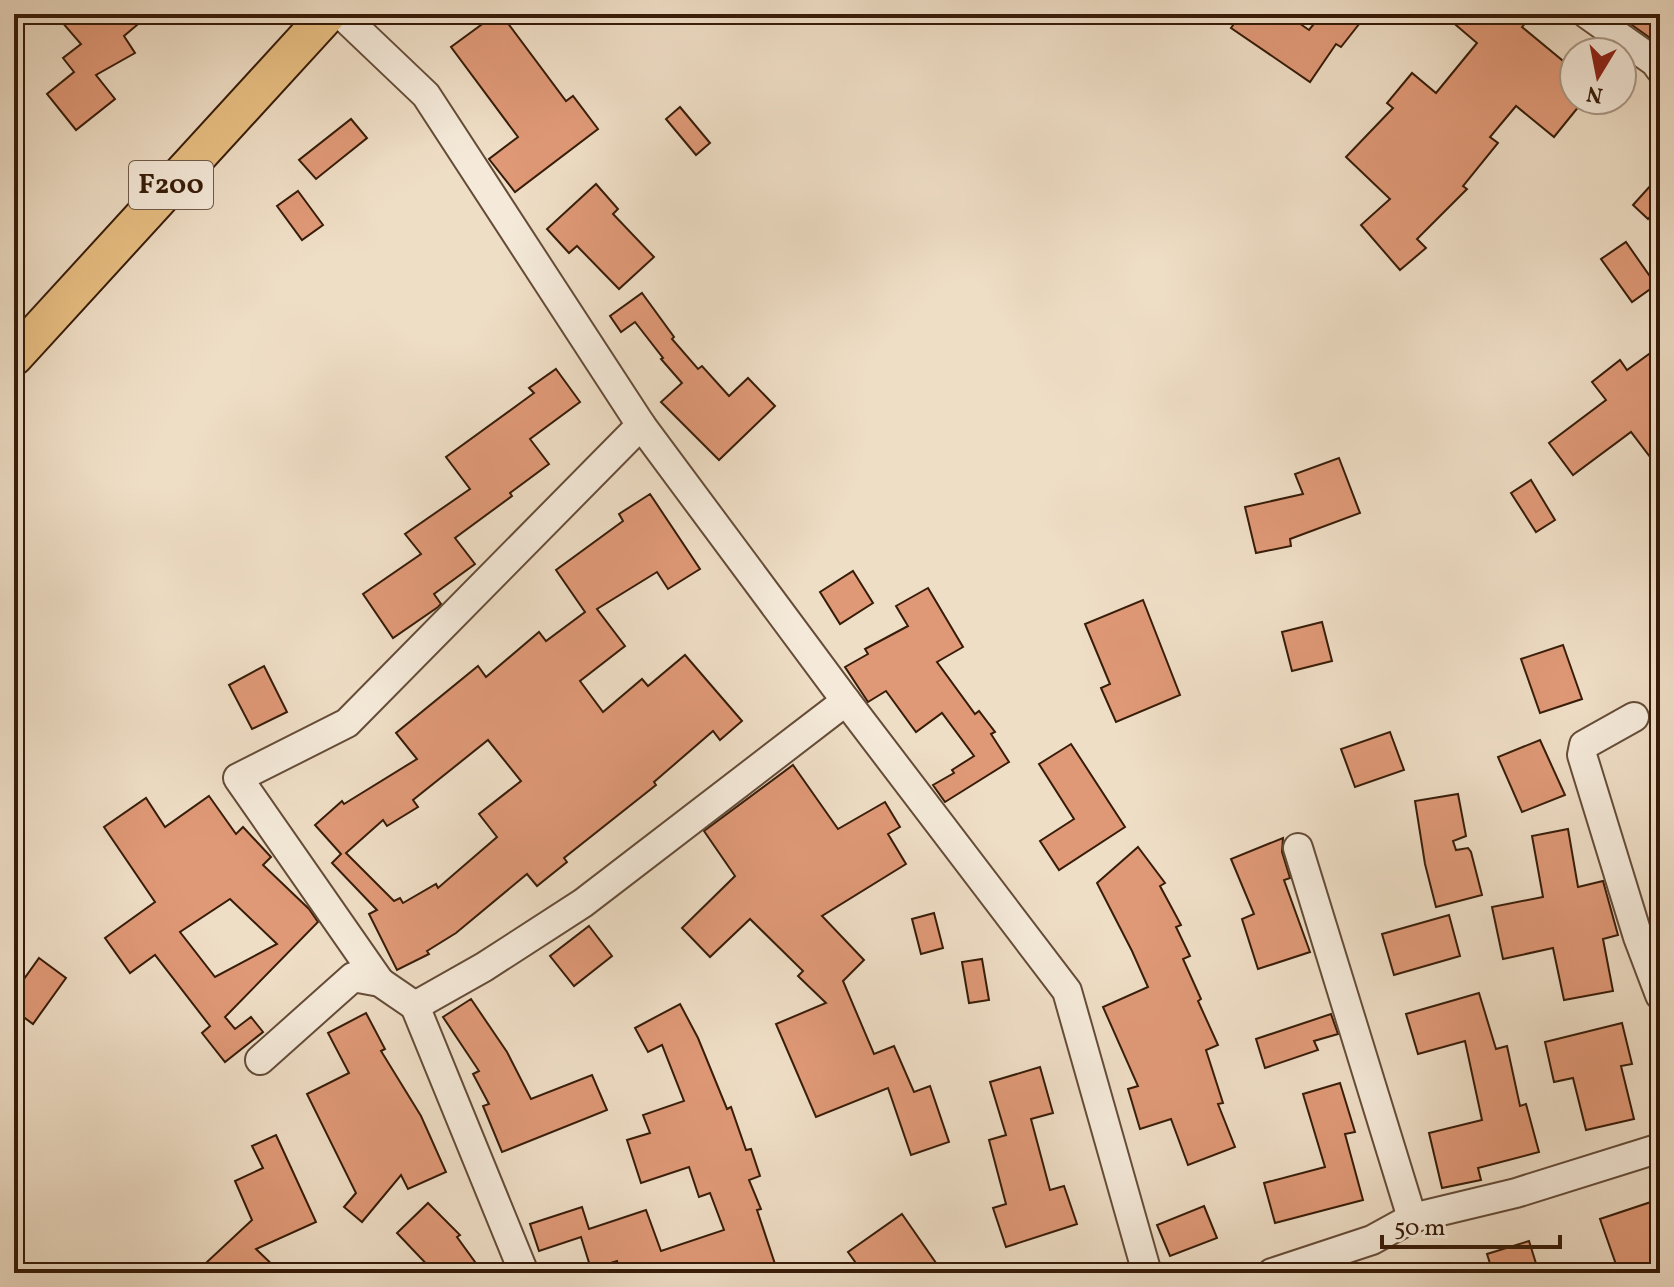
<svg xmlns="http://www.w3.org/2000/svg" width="1674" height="1287" viewBox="0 0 1674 1287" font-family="Vollkorn,serif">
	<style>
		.building { fill: #e09977; stroke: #371c09; stroke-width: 2; fill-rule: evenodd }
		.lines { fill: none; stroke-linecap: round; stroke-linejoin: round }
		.minor-casing { stroke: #654c38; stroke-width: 32 }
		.major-casing { stroke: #371c09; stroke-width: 40 }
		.minor { stroke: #f5eada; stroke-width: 28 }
		.major { stroke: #e8bf83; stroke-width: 36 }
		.labels { text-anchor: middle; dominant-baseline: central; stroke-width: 6; stroke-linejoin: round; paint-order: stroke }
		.shield { fill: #f5eada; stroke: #705a48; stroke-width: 2 }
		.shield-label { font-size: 28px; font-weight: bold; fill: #371c09 }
	</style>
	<rect width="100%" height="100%" fill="#efdec6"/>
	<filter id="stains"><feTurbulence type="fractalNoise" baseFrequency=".0025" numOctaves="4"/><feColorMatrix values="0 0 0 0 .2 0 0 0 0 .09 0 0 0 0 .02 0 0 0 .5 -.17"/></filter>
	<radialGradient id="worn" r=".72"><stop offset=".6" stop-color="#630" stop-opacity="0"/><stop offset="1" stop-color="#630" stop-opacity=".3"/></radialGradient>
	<g class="building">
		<path d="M55 14H150L124 36 135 53 96 75 115 99 76 130 47 94 74 72 63 58 81 44Z"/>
		<path d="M496 14H501L566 101 573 96 598 129 515 192 489 159 518 137 451 47Z"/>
		<path d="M1241 14H1286L1309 30 1322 14H1367L1341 47 1336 44 1310 82 1231 28Z"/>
		<path d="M1443 14H1533L1522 27 1574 70V100H1584L1554 137 1516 106 1490 137 1498 143 1463 186 1467 189 1417 239 1426 248 1400 270 1361 225 1390 199 1346 157 1393 108 1387 103 1412 73 1436 93 1477 43Z"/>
		<path d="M1629 14H1660V45L1625 20Z"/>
		<path d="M680 107 710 143 696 155 666 119Z"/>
		<path d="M351 119 367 138 316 179 299 160Z"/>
		<path d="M1660 175V206L1648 219 1633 205Z"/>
		<path d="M596 184 618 209 613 214 654 257 619 289 577 246 569 253 547 229Z"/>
		<path d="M298 191 323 225 302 240 277 206Z"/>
		<path d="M1626 242 1656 285 1632 302 1601 259Z"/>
		<path d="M642 293 674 337 672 339 698 369 702 366 729 396 748 378 775 406 719 460 661 402 682 383 661 359 663 358 635 322 621 332 610 316Z"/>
		<path d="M1660 346V470L1631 432 1573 475 1549 443 1606 400 1592 382 1620 360 1627 370Z"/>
		<path d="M556 369 580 402 530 439 549 464 510 493 512 496 455 538 475 564 434 594 441 604 438 607 393 638 363 594 421 554 405 534 470 489 446 457 534 393 529 388Z"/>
		<path d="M1339 458 1360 513 1290 539 1291 546 1256 553 1245 507 1303 494 1295 474Z"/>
		<path d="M1531 480 1555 520 1536 532 1511 493Z"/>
		<path d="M650 494 700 569 668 589 657 572 597 609 625 646 580 681 603 712 642 679 648 686 685 655 742 721 720 740 713 731 654 782 656 785 564 858 567 862 537 886 527 874 456 933 427 951 429 954 397 970 369 914 377 910 332 863 341 854 315 825 342 801 344 804 417 759 396 733 478 666 486 677 539 632 546 641 585 612 556 570 623 521 619 514ZM488 740 521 781 479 814 497 837 438 888 436 884 403 903 400 898 394 901 346 853 383 820 387 826 418 807 413 800Z"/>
		<path d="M853 571 873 603 840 624 820 592Z"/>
		<path d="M928 588 963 647 937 662 975 714 979 711 995 732 991 734 1009 762 945 802 933 785 954 773 952 770 974 756 942 713 916 732 886 691 868 702 845 667 868 654 865 649 908 626 896 606Z"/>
		<path d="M1143 600 1180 695 1116 722 1101 688 1110 684 1085 624Z"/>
		<path d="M1322 622 1332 661 1292 671 1282 632Z"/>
		<path d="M1563 645 1582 699 1540 713 1521 659Z"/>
		<path d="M264 666 287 712 252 729 229 685Z"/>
		<path d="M1390 732 1404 770 1355 787 1341 749Z"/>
		<path d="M1540 740 1565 795 1522 812 1498 757Z"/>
		<path d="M1071 744 1125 827 1059 870 1040 841 1074 819 1039 764Z"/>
		<path d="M793 765 838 829 885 802 900 827 888 834 906 864 822 916 864 960 843 981 874 1054 894 1046 914 1092 930 1086 949 1142 911 1155 888 1088 816 1117 776 1024 826 1003 798 976 803 971 750 919 710 957 682 928 735 876 704 831Z"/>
		<path d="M1458 794 1466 836 1453 841 1456 850 1468 848 1471 852 1482 895 1436 907 1425 864 1415 801Z"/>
		<path d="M209 796 236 834 243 827 271 857 263 865 309 909 318 922 225 1017 235 1029 251 1017 263 1032 225 1062 202 1033 210 1026 155 955 130 973 105 938 155 902 104 827 146 798 165 827ZM230 899 277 944 215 977 180 932Z"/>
		<path d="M1568 829 1578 887 1603 881 1618 935 1603 939 1613 991 1564 1000 1553 948 1503 959 1492 907 1543 897 1532 836Z"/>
		<path d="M1283 838 1282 852 1290 878 1284 880 1310 952 1258 969 1242 919 1254 914 1231 859Z"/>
		<path d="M1138 847 1165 883 1160 886 1181 925 1176 927 1190 956 1183 959 1201 999 1198 1001 1218 1045 1206 1050 1223 1103 1218 1104 1235 1147 1188 1165 1171 1119 1140 1129 1128 1089 1138 1086 1103 1007 1148 987 1132 951 1097 883Z"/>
		<path d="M934 913 943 948 921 954 912 919Z"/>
		<path d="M1449 915 1460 956 1394 975 1382 934Z"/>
		<path d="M589 926 612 956 574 986 550 956Z"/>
		<path d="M39 958 66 978 33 1024 14 1010V993Z"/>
		<path d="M982 959 989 1000 969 1003 962 962Z"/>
		<path d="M1479 993 1496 1049 1507 1046 1520 1106 1526 1104 1539 1152 1478 1168 1481 1180 1442 1188 1429 1133 1482 1120 1465 1041 1418 1054 1406 1014Z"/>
		<path d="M471 999 507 1052 531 1099 592 1075 607 1110 502 1152 483 1106 489 1104 473 1074 479 1071 443 1017Z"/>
		<path d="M680 1004 698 1038 727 1109 731 1107 746 1150 751 1149 760 1176 749 1180 761 1209 757 1210 778 1273H620L617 1261 591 1269 581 1237 539 1251 530 1224 582 1207 589 1229 646 1210 661 1251 724 1230 710 1193 699 1197 689 1167 641 1183 627 1140 650 1133 643 1115 684 1101 662 1045 648 1052 635 1028Z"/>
		<path d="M366 1013 385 1049 381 1051 421 1116 446 1172 408 1189 401 1175 362 1222 344 1207 356 1193 307 1094 349 1073 328 1033Z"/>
		<path d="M1331 1014 1338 1034 1314 1041 1318 1050 1265 1068 1256 1039Z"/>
		<path d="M1622 1023 1632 1064 1621 1066 1634 1119 1586 1130 1573 1078 1554 1082 1545 1042Z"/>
		<path d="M1040 1067 1053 1113 1031 1119 1050 1190 1064 1186 1077 1224 1006 1247 993 1208 1006 1204 989 1140 1006 1135 990 1082Z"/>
		<path d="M1340 1083 1355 1132 1345 1134 1363 1200 1275 1223 1264 1183 1325 1167 1303 1094Z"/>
		<path d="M276 1135 316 1222 256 1249 281 1273H218L207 1262 252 1220 235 1181 263 1168 252 1146Z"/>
		<path d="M1660 1199V1273H1619L1600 1219Z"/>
		<path d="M428 1203 460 1235 457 1237 483 1273H435L397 1233Z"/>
		<path d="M1204 1206 1217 1238 1170 1256 1157 1225Z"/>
		<path d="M902 1214 943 1273H863L848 1252Z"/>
		<path d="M1529 1241 1539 1273H1493L1487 1254Z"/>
	</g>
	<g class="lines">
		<g class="minor-casing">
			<g id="minor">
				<path d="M341 14 426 95 641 425 846 701 1067 991 1147 1273"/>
				<path d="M1587 14 1655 62 1660 69"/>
				<path d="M1634 717 1584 745 1582 755 1638 937 1660 995"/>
				<path d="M1298 848 1412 1218"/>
				<path d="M380 982 238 778 347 723 641 425"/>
				<path d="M415 1006 524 1273"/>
				<path d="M260 1060 353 977 380 982 415 1006 484 967 583 903 846 701"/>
				<path d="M1272 1273 1372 1240 1412 1218 1516 1193 1660 1148"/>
			</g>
		</g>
		<g class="major-casing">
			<path id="major" d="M14 357 328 14"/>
		</g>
		<use href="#minor" class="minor"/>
		<use href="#major" class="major"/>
	</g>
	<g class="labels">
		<rect class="shield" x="129" y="161" width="84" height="48" rx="6"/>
		<g class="shield-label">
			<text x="171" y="185">F200</text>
		</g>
	</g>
	<rect width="1674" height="1287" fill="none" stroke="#efdec6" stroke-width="48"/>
	<rect x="16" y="16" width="1642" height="1255" fill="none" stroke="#371c09" stroke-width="4"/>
	<rect x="24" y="24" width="1626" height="1239" fill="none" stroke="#371c09" stroke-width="2"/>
	<g transform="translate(1598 76) rotate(190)"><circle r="38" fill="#f5eada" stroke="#a99886" stroke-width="2"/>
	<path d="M0-6L14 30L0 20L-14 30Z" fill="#8f2418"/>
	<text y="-12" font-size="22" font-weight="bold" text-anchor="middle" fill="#371c09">N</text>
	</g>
	<path d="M1382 1235v12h178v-12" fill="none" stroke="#371c09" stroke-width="4"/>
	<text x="1394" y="1235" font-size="24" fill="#371c09" stroke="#f5eada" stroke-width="6" paint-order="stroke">50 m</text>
	<rect width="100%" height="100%" filter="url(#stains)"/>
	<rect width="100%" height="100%" fill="url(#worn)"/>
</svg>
